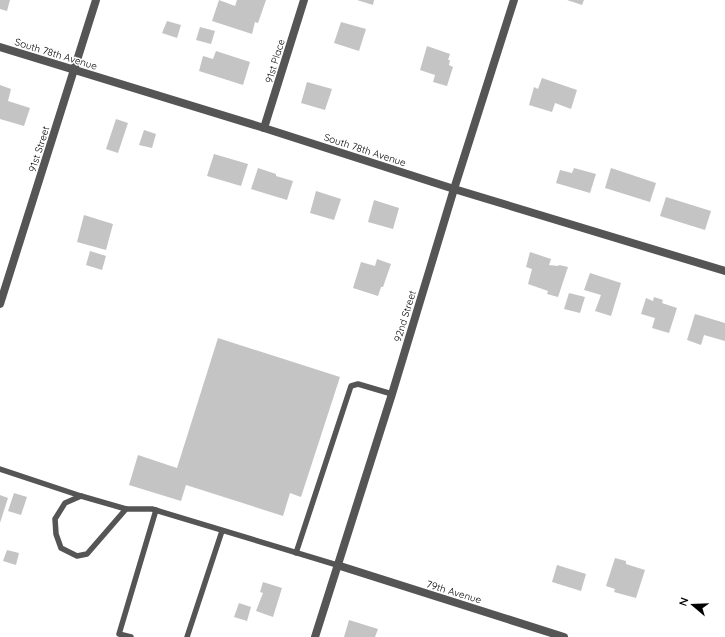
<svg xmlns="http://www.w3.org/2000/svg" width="725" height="637" viewBox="0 0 725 637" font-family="Quicksand,sans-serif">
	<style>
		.building { fill: #c4c4c4 }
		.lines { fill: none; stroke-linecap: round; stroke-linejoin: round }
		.service { stroke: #555; stroke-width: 5.5 }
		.minor { stroke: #555; stroke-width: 8 }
		.labels { text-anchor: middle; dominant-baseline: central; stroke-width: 3; stroke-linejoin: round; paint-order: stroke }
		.street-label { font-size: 10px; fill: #000; stroke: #fff }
	</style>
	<rect width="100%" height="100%" fill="#fff"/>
	<g class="building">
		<path d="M0 0H10L7 11 0 9Z"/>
		<path d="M219 0 235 6 237 0H266L258 23 255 22 252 34 212 21Z"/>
		<path d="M357 0H374L373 5Z"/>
		<path d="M567 0H584L582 5Z"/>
		<path d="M167 21 181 25 177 38 162 33Z"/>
		<path d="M341 22 366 29 359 51 334 43Z"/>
		<path d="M200 27 215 31 211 44 196 40Z"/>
		<path d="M427 46 450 54 448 60H450L449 65 453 67 447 86 433 82 435 75 420 70Z"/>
		<path d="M216 51 250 62 243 85 199 71 203 56 213 59Z"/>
		<path d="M542 78 577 90 571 109 555 103 552 112 529 105 534 87 538 89Z"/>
		<path d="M307 82 332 89 325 110 301 103Z"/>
		<path d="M0 85 11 89 8 101 30 108 24 126 0 119Z"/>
		<path d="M116 119 128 123 118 153 106 149Z"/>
		<path d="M144 130 156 134 152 148 139 145Z"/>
		<path d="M214 154 248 164 241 186 207 176Z"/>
		<path d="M258 168 276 174V176L293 181 287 200 251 189Z"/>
		<path d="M574 168 596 174 590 193 556 183 560 170 572 173Z"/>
		<path d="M611 168 656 183 650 202 605 188Z"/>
		<path d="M316 191 341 199 334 220 310 213Z"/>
		<path d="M666 197 711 211 705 230 660 216Z"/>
		<path d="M374 200 399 208 393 229 368 222Z"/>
		<path d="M84 215 113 224 106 250 77 242Z"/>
		<path d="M90 251 106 256 102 270 86 265Z"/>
		<path d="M530 252 551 259 549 265 558 266 559 265 568 267 558 297 547 294 548 291 528 284 532 269 526 267Z"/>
		<path d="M377 259 391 264 383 287H381L378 296 353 288 361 262 375 266Z"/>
		<path d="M590 273 621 283 611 316 595 311 601 295 584 290Z"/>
		<path d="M569 293 585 297 580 313 564 309Z"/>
		<path d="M654 297 663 300 662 303 677 308 669 333 652 328 655 318 641 314 646 298 653 301Z"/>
		<path d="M695 314 725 323V341L704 335 701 345 687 340Z"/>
		<path d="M218 338 340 377 301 497 290 493 283 516 186 485 181 501 129 485 138 455 177 468Z"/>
		<path d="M14 493 27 497 21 515 8 511Z"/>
		<path d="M0 495 8 498 0 523Z"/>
		<path d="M7 550 19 553 16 565 3 561Z"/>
		<path d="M615 558 626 561V564L645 570 636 598 614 592 615 589 606 586Z"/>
		<path d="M557 565 586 574 581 591 552 582Z"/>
		<path d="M263 582 282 588 273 617 256 611 263 593 260 592Z"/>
		<path d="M239 603 251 607 247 621 234 617Z"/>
		<path d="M349 620 378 629 375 637H344Z"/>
	</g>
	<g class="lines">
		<g class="service">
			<path d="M0 469 81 496 126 509H152L337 565"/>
			<path d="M81 496 65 503 55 519 56 534 61 548 77 556 87 554 126 509"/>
			<path d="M296 553 351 386 358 384 392 394"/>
			<path d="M131 637 119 634 156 510"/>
			<path d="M187 637 222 531"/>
		</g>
		<g class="minor">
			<path d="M0 47 264 128 454 189 725 271"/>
			<path d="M264 128 304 0"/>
			<path d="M0 304 96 0"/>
			<path d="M337 565 564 637"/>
			<path d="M315 637 392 394 454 189 514 0"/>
		</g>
	</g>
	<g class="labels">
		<g class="street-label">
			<text transform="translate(56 54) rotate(17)">South 78th Avenue</text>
			<text transform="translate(275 61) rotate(-73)">91st Place</text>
			<text transform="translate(39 149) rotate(-72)">91st Street</text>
			<text transform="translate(365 150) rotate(18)">South 78th Avenue</text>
			<text transform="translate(405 316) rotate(-73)">92nd Street</text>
			<text transform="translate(454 592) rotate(17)">79th Avenue</text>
		</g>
	</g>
	<g transform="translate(693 605) rotate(289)" stroke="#ffffff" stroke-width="3" paint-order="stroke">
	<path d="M0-3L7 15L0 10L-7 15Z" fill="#000000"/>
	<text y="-6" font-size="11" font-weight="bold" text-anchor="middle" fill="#000000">N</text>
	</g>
</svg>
